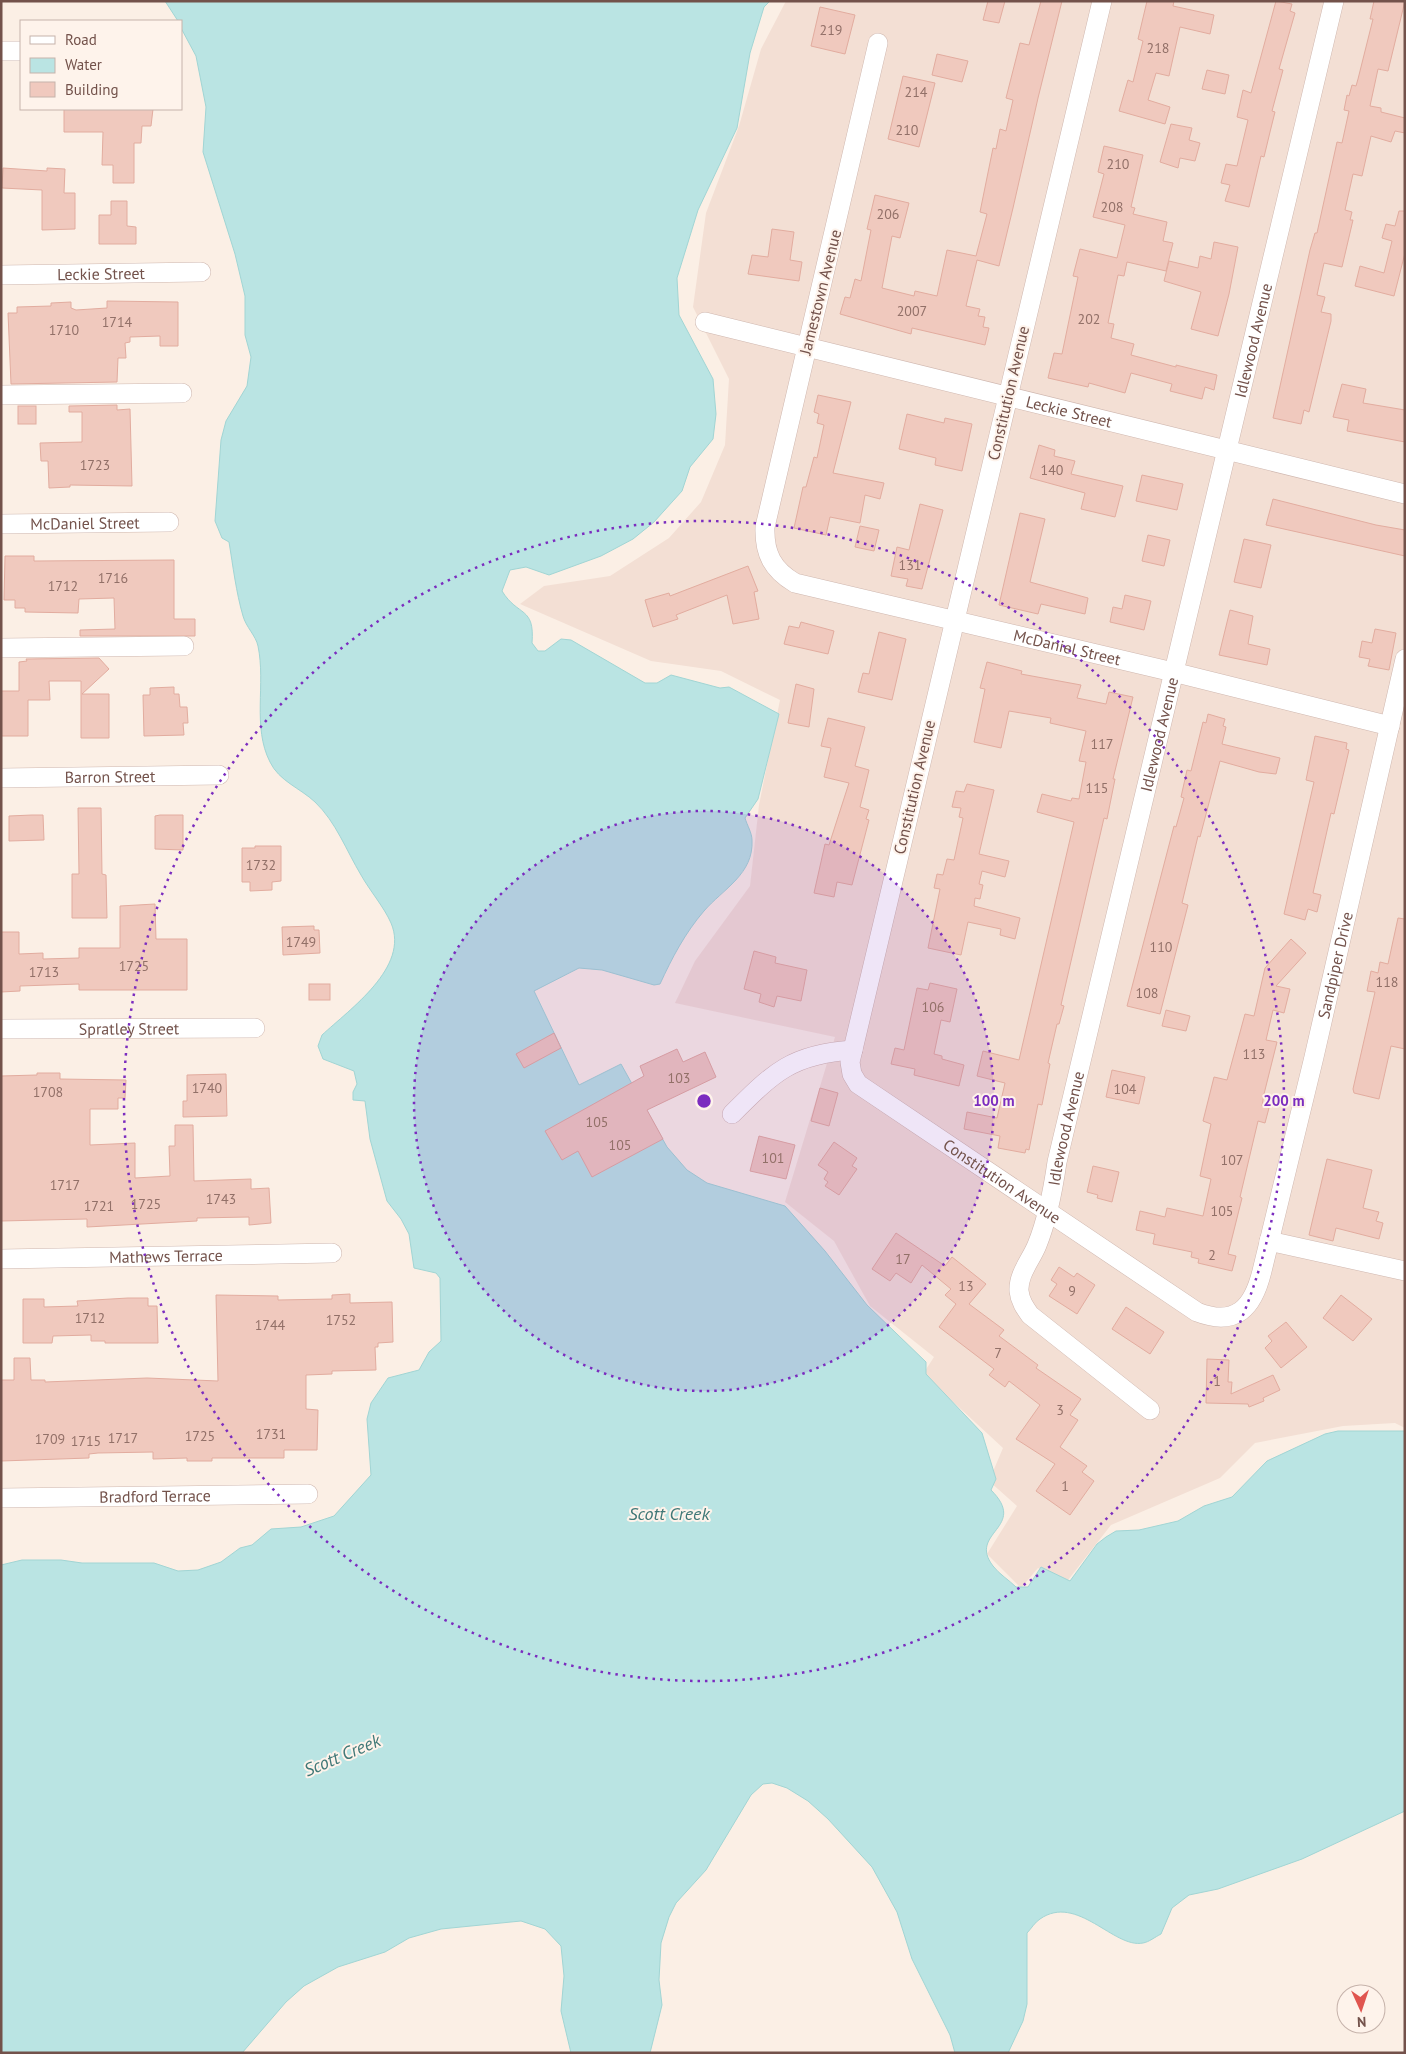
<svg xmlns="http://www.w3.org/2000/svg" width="1406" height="2054" viewBox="0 0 1406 2054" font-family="'PT Sans',sans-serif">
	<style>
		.residential { fill: #f3dfd4 }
		.water { fill: #bae4e3; stroke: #a1d5d4 }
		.building { fill: #f0c9be; stroke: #e2ac9f }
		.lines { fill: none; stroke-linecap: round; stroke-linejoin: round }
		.minor-casing { stroke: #cfb7af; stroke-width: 20 }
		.minor { stroke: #fff; stroke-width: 19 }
		.ring { fill: none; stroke: #7b2cbf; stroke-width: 2.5; stroke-dasharray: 2.5 5 }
		.labels { text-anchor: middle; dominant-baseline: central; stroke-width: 4; stroke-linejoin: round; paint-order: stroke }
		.number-label { font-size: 14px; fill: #927068 }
		.street-label { font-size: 16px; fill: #73524b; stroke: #fef3eb }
		.water-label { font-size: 18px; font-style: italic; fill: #407877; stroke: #fef3eb }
		.centre { fill: #7b2cbf; stroke: #fef3eb; stroke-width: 2.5 }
		.ring-label { font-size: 15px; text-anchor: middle; font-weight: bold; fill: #7b2cbf; stroke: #fef3eb; stroke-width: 4; stroke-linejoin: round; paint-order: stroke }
	</style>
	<rect width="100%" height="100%" fill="#fbefe5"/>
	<path class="residential" d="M786 1H1405V1428L1395 1423 1343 1426 1255 1443 1220 1478 1111 1525 1068 1580 1038 1568 1021 1588 987 1554 1017 1506 989 1481 1003 1448 923 1374 934 1357 870 1306 834 1241 785 1202 835 1037 675 1003 695 961 750 886 759 805 780 700 721 671 651 661 520 604 544 586 610 576 669 538 701 502 725 445 729 379 693 307 706 213 739 126 761 49Z"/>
	<path class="water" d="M165 1H770L764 7 750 53 737 128 698 210 677 278 679 315 713 379 716 414 713 439 690 467 682 491 654 522 633 539 601 556 549 575 526 567 510 570 502 591C518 617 535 606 532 643L538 651H545L561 639 571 640 645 683H657L671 675 720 688 729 687 779 714 758 799 745 818C747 825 752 833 752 840 754 874 723 889 704 911 685 933 672 958 660 984L654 985 602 970 579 968 534 991 579 1085 621 1064 667 1147 687 1170 707 1183 785 1206 825 1251 867 1305 926 1362V1374L982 1433 996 1479 991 1490C1029 1528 967 1532 993 1566 999 1574 1009 1580 1016 1587H1028L1041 1567 1070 1581 1097 1544 1106 1537 1116 1531 1139 1530 1178 1521 1204 1506 1232 1497 1267 1461 1325 1434 1338 1431H1405V1811L1302 1859 1218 1889 1189 1895 1172 1908 1161 1934C1155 1937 1149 1942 1143 1943 1114 1949 1077 1893 1040 1919 1035 1922 1031 1929 1027 1933V2004L1023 2021 1008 2053H955L950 2035 912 1959 897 1912 872 1867 828 1819 808 1801 787 1788 772 1783 763 1784 751 1795 706 1870 676 1903 669 1917 661 1943 659 1980 662 2005 650 2053H571L561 2011 564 1976 561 1946 545 1929 521 1921 441 1929 409 1938 385 1952 338 1967 304 1986 286 2002 242 2053H1V1565L22 1560H61L82 1563H154L178 1571 198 1570 221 1562 240 1548 252 1545 271 1529 301 1527 334 1516 371 1475 367 1419 371 1403 388 1378 419 1370 429 1352 441 1341 440 1278 436 1273 414 1268 409 1234 401 1219 387 1201 370 1139 365 1101 353 1100V1092L357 1084 354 1071 323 1059 318 1046 322 1035C350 1009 410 967 391 923 384 907 370 891 361 875 346 850 336 822 315 802 300 788 279 781 270 762 252 727 266 684 258 646 256 636 246 627 243 616 236 592 233 566 229 542L222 538 215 521 221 440 226 421 247 386 251 357 245 335V296L235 254 203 152 206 107 196 56 181 28V21H178Z"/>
	<g class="building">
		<path d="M988 1H1005L999 23 983 20Z"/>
		<path d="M1041 1H1062L1038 98 1013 208 999 266 977 260 966 306 980 309 978 316 985 317 983 327 989 328 985 345 912 328 911 334 840 314 845 297 850 298 855 279 861 281 871 230 867 229 875 195 909 203 900 238 892 236 882 288 914 296 915 291 937 296 947 250 976 256 987 214 980 212 993 148 996 149 1000 129 1006 131 1013 100 1006 98 1020 43 1029 45Z"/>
		<path d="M1147 1H1174L1173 6 1214 15 1210 34 1180 27 1169 76 1156 73 1148 100 1170 107 1165 124 1119 111 1128 80 1133 82 1143 41 1138 39Z"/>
		<path d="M1276 1 1292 4 1290 11 1295 13 1279 69 1283 70 1272 111 1275 112 1270 132 1264 157 1261 156 1249 207 1225 201 1230 185 1221 183 1226 164 1237 166 1248 120 1237 117 1243 90 1251 93Z"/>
		<path d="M1374 1H1405L1388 71 1378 69 1370 106 1381 108V112L1405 118V133L1395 131 1391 142 1371 136 1362 176 1353 174 1345 210 1352 212 1350 220H1353L1342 267 1324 263 1317 295 1325 297 1321 312 1331 314V321L1309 412 1304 410 1301 424 1273 418 1310 250 1315 233H1317L1337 142 1342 143 1349 111 1344 110 1347 95 1349 96 1352 85 1356 86 1358 79 1373 19H1370Z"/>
		<path d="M820 7 855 15 845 54 811 46Z"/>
		<path d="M937 54 968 61 962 82 932 75Z"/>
		<path d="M1207 70 1229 75 1225 94 1202 89Z"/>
		<path d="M903 76 935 83 919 147 888 139Z"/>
		<path d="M64 109H153L151 126H142L141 143H134V183H113V165H102L103 132H64Z"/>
		<path d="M1171 124 1192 128 1189 140 1200 143 1195 161 1180 158 1178 168 1160 162Z"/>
		<path d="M1104 146 1143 155 1131 207 1135 208 1133 214 1167 222 1163 241 1173 243 1166 271 1127 262 1124 276 1118 275 1108 323 1114 324 1111 338 1134 344 1131 355 1176 367V365L1217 375 1214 390 1205 387 1202 399 1170 391 1172 384 1131 373 1125 393 1089 383 1088 387 1048 378 1054 353 1062 354 1078 277 1073 276 1080 249 1117 258 1125 225 1093 217 1104 174 1098 172Z"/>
		<path d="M3 168 47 171V168L65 169 64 193H75V229L42 230V190L2 188Z"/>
		<path d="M111 201H127V226L136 227V244H99V215H111Z"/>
		<path d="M1399 211H1405V253L1394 296 1355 286 1360 266 1384 273 1392 241 1382 238 1386 224 1395 226Z"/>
		<path d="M772 229 794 232 790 260 802 262 799 281 748 274 752 255 768 257Z"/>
		<path d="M1214 242 1238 247 1229 294 1218 336 1191 329 1201 292 1164 281 1169 261 1198 268 1200 256 1211 259Z"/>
		<path d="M107 301 178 302V346H160V336L130 337V342L125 343 126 358H118L117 382 11 384 8 313H17V307L51 306V303L71 302V308L76 310 107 308Z"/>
		<path d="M1342 384 1366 389 1363 403 1405 410V442L1347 431 1349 420 1333 417Z"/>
		<path d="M818 395 851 402 833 473 884 483 880 499 865 495 860 523 830 517 826 535 794 528 803 487H806L814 457 817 458 824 425 817 423 819 414 814 412Z"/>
		<path d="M117 405V410L130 409 132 486 70 485V487L49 488 48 461H41L40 443 82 442V412H69V406Z"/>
		<rect x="18" y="406" width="18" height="18"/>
		<path d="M907 414 944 423 945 418 972 424 962 471 935 465 936 458 899 449Z"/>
		<path d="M1039 445 1055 450 1054 456 1075 461 1071 474 1123 486 1115 517 1081 509 1085 493 1030 478Z"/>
		<path d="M1142 475 1183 484 1177 510 1136 501Z"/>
		<path d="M1273 499 1376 525 1405 530V556L1266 525Z"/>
		<path d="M920 504 943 510 922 589 906 586 908 579 891 576 897 547 909 550Z"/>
		<path d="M1020 513 1045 519 1030 582 1088 598 1085 614 1041 604 1038 614 999 605Z"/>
		<path d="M860 526 879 530 874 551 855 547Z"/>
		<path d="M1148 535 1170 540 1164 566 1142 561Z"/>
		<path d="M1244 539 1271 545 1261 588 1234 582Z"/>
		<path d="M5 556H34V561L174 560V619H195V636H80V630L115 629 114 598 79 599 78 613 25 612V608H15V600H4Z"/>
		<path d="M748 566 758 591 754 592 759 619 733 624 727 595 676 615 678 619 653 627 645 600 669 593 670 596Z"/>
		<path d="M1125 595 1151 601 1144 630 1110 622 1113 607 1122 609Z"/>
		<path d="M1230 610 1253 616 1248 644 1270 649 1267 665 1219 655Z"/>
		<path d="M801 622 834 631 828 654 784 644 789 626 799 628Z"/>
		<path d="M1375 629 1396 633 1389 670 1368 666 1370 659 1359 657 1362 641 1372 643Z"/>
		<path d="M879 632 906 639 892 700 858 692 863 673 869 674Z"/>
		<path d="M99 658 109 669 82 694H109V738H81V681H49L50 700H28V736H1V691H19V662L27 661 26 659Z"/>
		<path d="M987 662 1022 671 1021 674 1081 685 1077 698 1106 704 1109 692 1133 697 1113 779H1115L1107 819 1104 818 1063 996 1061 1005 1064 1006 1059 1024H1057L1048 1063 1050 1064 1042 1105 1038 1104 1029 1150 1026 1149 1025 1153 998 1148 1000 1136 964 1129 967 1112 997 1118 1005 1083 977 1076 983 1051 1019 1060 1074 822 1037 812 1042 794 1071 801 1072 798 1079 799 1086 762 1079 761 1086 731 1050 723 1051 718 1009 711 1001 748 974 742 985 689 980 688Z"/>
		<path d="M796 684 814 689 809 727 788 723Z"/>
		<path d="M174 687V694H179L180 707H187L188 723H183L184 735 144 736 143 695H150V688Z"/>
		<path d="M1208 714 1225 719 1223 726 1226 727 1222 744 1280 758 1276 774 1259 772 1220 761 1200 837 1198 836 1182 903 1188 905 1160 1014 1127 1006 1174 826 1176 827 1184 798 1181 797 1187 770 1191 771 1203 722 1206 723Z"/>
		<path d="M828 718 865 727 855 766 869 770 860 807 869 810 866 819 869 820 852 885 837 882 834 897 814 893 825 844 829 845 849 783 824 777 831 748 821 746Z"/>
		<path d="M1315 736 1347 743 1346 749 1349 750 1334 814 1331 813 1313 893 1321 895 1317 912 1308 909 1305 920 1284 914 1314 782 1306 780Z"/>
		<path d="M967 784 994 790 979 854 1009 861 1005 877 982 871 979 884 983 885 980 899 975 898 974 906 1020 918 1015 939 1000 935 1001 929 968 922 961 955 928 948 940 889 934 888 937 874 943 875 947 859 954 860 963 818 959 817 961 808 952 807 956 791 964 792Z"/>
		<path d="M78 808H101L102 874 106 875 107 918H72V874H79Z"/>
		<path d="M32 815H43L44 840 9 841V816Z"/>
		<path d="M160 815H183V850L155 849V816Z"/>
		<path d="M255 846H281V881L272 882V890L250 891V882H242V848H255Z"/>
		<path d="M155 904 156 939H187V990H79V984L20 986V991L1 992V932H19V954L43 953V959L79 958V948H120V906Z"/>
		<path d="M1398 918 1405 919V1049L1391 1046 1379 1099 1354 1093 1353 1089 1375 992 1367 991 1371 971 1378 973 1380 962 1388 964Z"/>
		<path d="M314 926V930H319L320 953 283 955 282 927Z"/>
		<path d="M1291 939 1306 953 1276 986 1290 989 1284 1013 1273 1010 1266 1040 1277 1042 1264 1094 1262 1106 1269 1108 1265 1123 1258 1121 1240 1197 1242 1198 1228 1254 1236 1256 1232 1271 1198 1263 1199 1259 1191 1257 1192 1252 1153 1244 1155 1234 1136 1230 1140 1211 1165 1217 1167 1208 1203 1216 1211 1179 1200 1176 1211 1124 1203 1121 1214 1077 1227 1080 1245 1014 1254 1016 1265 968Z"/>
		<path d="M754 951 776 957 775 963 807 970 801 1001 777 996 774 1007 759 1002 761 994 744 989Z"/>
		<path d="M930 983 957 989 950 1022 941 1020 934 1054 942 1056V1059L964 1065 959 1086 914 1075 915 1069 891 1064 895 1048 904 1050 917 988 928 990Z"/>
		<rect x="309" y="984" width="21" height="16"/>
		<path d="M1166 1010 1190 1016 1186 1031 1162 1026Z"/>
		<path d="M554 1033 561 1048 524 1068 516 1054Z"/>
		<path d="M677 1049 683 1062 705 1052 716 1077 647 1110 663 1139 592 1177 578 1151 562 1160 545 1131 644 1076 640 1066Z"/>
		<path d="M1112 1070 1145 1077 1139 1104 1106 1097Z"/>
		<path d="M37 1073H60V1079L126 1080 125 1098H118V1109H90V1145L135 1143V1178L170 1176 169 1146H175V1125H193L194 1181 251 1179V1189L269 1188 271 1223 249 1225V1217L197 1218V1221L87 1227V1219L1 1221V1076L37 1075Z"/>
		<path d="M226 1074 227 1116 183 1117V1101H187V1075Z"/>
		<path d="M820 1088 838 1093 829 1126 811 1121Z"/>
		<path d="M759 1136 795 1145 786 1179 750 1171Z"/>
		<path d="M834 1142 857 1158 852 1166 857 1169 839 1195 825 1186 828 1182 824 1179 828 1172 818 1165Z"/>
		<path d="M1327 1159 1372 1170 1363 1208 1379 1212 1376 1221 1383 1223 1379 1239 1336 1228 1333 1241 1309 1235Z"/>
		<path d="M1093 1166 1119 1172 1112 1202 1097 1198 1098 1195 1087 1192Z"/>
		<path d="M896 1233 945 1266 952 1257 986 1284 969 1304 1004 1330 999 1336 1038 1365 1036 1368 1081 1399 1070 1415 1078 1420 1060 1447 1087 1466 1082 1472 1094 1481 1070 1515 1036 1491 1055 1464 1016 1439 1040 1405 1009 1381 1005 1387 989 1375 994 1369 939 1327 956 1304 945 1295 951 1289 922 1265 911 1283 896 1273 890 1281 872 1269Z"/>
		<path d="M1059 1267 1074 1277 1077 1273 1095 1285 1077 1314 1049 1296 1057 1284 1051 1280Z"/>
		<path d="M350 1294V1303L392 1302 393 1342 378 1343V1347H375L376 1370 332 1371V1374L306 1375V1409L318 1410 317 1450H284V1458H212V1461H187V1458L153 1459V1452L98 1453 89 1454V1458L1 1461V1380H14V1358H30L31 1380H45V1382L147 1378 218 1381 216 1295 278 1296V1300L332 1299V1295Z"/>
		<path d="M1341 1295 1372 1319 1353 1341 1323 1318Z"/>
		<path d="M128 1298H148V1306H157L158 1343H105V1341H91V1335L53 1336 52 1343H23V1299H44V1307L78 1306 77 1301Z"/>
		<path d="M1126 1307 1164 1332 1150 1354 1112 1329Z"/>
		<path d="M1286 1322 1307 1347 1281 1368 1265 1348 1272 1341 1268 1336Z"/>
		<path d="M1207 1359 1229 1360 1228 1382H1232L1231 1394 1273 1375 1280 1390 1263 1398 1264 1401 1249 1407 1248 1404 1206 1403Z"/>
	</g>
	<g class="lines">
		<g class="minor-casing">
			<g id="minor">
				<path id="s1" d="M1102 1 850 1062 852 1074 858 1084 1197 1312C1236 1327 1253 1308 1262 1271L1314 1057 1405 659"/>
				<path id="s2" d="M878 43 765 527C764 554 773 570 795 583L1173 672 1390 726"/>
				<path d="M1 51H21"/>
				<path id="s3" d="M1 275 201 272"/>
				<path id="s4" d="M705 322 1405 494"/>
				<path d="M1 395 182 393"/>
				<path id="s5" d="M1 524 169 522"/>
				<path d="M1 648 184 646"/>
				<path id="s6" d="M1 778 219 775"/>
				<path id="s7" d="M1 1029 255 1028"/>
				<path d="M732 1114C774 1072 792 1054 853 1050"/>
				<path d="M1269 1241 1405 1271"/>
				<path id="s8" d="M1 1259 332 1253"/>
				<path id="s9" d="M1150 1410 1030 1315C1025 1308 1020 1301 1019 1291 1018 1274 1031 1260 1037 1245 1048 1218 1053 1190 1057 1162L1334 1"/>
				<path id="s10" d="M1 1498 308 1494"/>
			</g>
		</g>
		<use href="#minor" class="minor"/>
	</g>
	<circle cx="704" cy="1101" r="290" fill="#7b2cbf" fill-opacity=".12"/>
	<g class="ring">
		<circle cx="704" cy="1101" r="290"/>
		<circle cx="704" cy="1101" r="580"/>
	</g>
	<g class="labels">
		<g class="number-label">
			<text x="831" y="30">219</text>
			<text x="1158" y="48">218</text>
			<text x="916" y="92">214</text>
			<text x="907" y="130">210</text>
			<text x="1118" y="164">210</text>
			<text x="1112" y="207">208</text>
			<text x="888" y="214">206</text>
			<text x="912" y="311">2007</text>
			<text x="1089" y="319">202</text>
			<text x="117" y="322">1714</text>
			<text x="64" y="330">1710</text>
			<text x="95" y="465">1723</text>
			<text x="1052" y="470">140</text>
			<text x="910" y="565">131</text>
			<text x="113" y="578">1716</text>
			<text x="63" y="586">1712</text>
			<text x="1102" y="744">117</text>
			<text x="1097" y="788">115</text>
			<text x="261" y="865">1732</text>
			<text x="301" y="942">1749</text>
			<text x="1161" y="947">110</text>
			<text x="134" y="966">1725</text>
			<text x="44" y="972">1713</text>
			<text x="1387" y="982">118</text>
			<text x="1147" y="993">108</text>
			<text x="933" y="1007">106</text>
			<text x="1254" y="1054">113</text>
			<text x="679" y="1078">103</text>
			<text x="207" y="1088">1740</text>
			<text x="1125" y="1089">104</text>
			<text x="48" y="1092">1708</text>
			<text x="597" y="1122">105</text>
			<text x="620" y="1145">105</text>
			<text x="773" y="1158">101</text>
			<text x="1232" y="1160">107</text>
			<text x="65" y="1185">1717</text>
			<text x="221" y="1199">1743</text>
			<text x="146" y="1204">1725</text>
			<text x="99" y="1206">1721</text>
			<text x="1222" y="1211">105</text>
			<text x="1212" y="1255">2</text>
			<text x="903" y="1259">17</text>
			<text x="966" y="1286">13</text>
			<text x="1072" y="1291">9</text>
			<text x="90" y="1318">1712</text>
			<text x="341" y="1320">1752</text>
			<text x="270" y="1325">1744</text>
			<text x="998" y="1353">7</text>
			<text x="1217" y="1381">1</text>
			<text x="1060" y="1410">3</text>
			<text x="271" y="1434">1731</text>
			<text x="200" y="1436">1725</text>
			<text x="123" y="1438">1717</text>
			<text x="50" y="1439">1709</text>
			<text x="86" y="1441">1715</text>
			<text x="1065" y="1486">1</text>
		</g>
		<g class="street-label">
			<text stroke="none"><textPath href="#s3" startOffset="100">Leckie Street</textPath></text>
			<text transform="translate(820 292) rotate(-76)">Jamestown Avenue</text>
			<text stroke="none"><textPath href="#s9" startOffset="1160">Idlewood Avenue</textPath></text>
			<text transform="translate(1008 393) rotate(-77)">Constitution Avenue</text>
			<text stroke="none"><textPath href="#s4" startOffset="375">Leckie Street</textPath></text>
			<text stroke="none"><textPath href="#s5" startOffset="84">McDaniel Street</textPath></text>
			<text stroke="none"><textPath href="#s2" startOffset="844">McDaniel Street</textPath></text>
			<text stroke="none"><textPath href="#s9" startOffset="755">Idlewood Avenue</textPath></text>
			<text stroke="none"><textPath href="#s6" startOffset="109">Barron Street</textPath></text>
			<text transform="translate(914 787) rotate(-77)">Constitution Avenue</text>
			<text stroke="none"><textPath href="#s1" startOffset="1929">Sandpiper Drive</textPath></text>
			<text stroke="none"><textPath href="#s7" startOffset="128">Spratley Street</textPath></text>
			<text stroke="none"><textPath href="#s9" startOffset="350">Idlewood Avenue</textPath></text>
			<text stroke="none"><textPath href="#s1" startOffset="1288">Constitution Avenue</textPath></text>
			<text stroke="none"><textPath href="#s8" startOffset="165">Mathews Terrace</textPath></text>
			<text stroke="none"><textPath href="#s10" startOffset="154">Bradford Terrace</textPath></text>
		</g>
		<g class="water-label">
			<text x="669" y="1513">Scott Creek</text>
			<text transform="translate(342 1755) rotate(-23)">Scott Creek</text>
		</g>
	</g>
	<circle cx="704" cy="1101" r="8" class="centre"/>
	<g class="ring-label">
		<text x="994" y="1106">100 m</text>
		<text x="1284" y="1106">200 m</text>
	</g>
	<rect width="1406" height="2054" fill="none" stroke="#73524b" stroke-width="5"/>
	<rect x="20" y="20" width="162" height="90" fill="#fef3eb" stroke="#c6b3ab"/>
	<rect x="30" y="36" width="25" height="8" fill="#ffffff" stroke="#c6b3ab"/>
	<text x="65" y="45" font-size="15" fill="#73524b">Road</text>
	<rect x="30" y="58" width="25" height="15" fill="#bae4e3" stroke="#c6b3ab"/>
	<text x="65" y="70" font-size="15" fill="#73524b">Water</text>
	<rect x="30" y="82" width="25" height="15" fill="#f0c9be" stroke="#c6b3ab"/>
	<text x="65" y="95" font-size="15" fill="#73524b">Building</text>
	<g transform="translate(1361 2009) rotate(177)"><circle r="24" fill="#fef3eb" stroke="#c6b3ab"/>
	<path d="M0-4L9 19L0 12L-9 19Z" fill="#e0554f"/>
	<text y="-8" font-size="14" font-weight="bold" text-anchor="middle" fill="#73524b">N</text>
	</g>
</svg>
